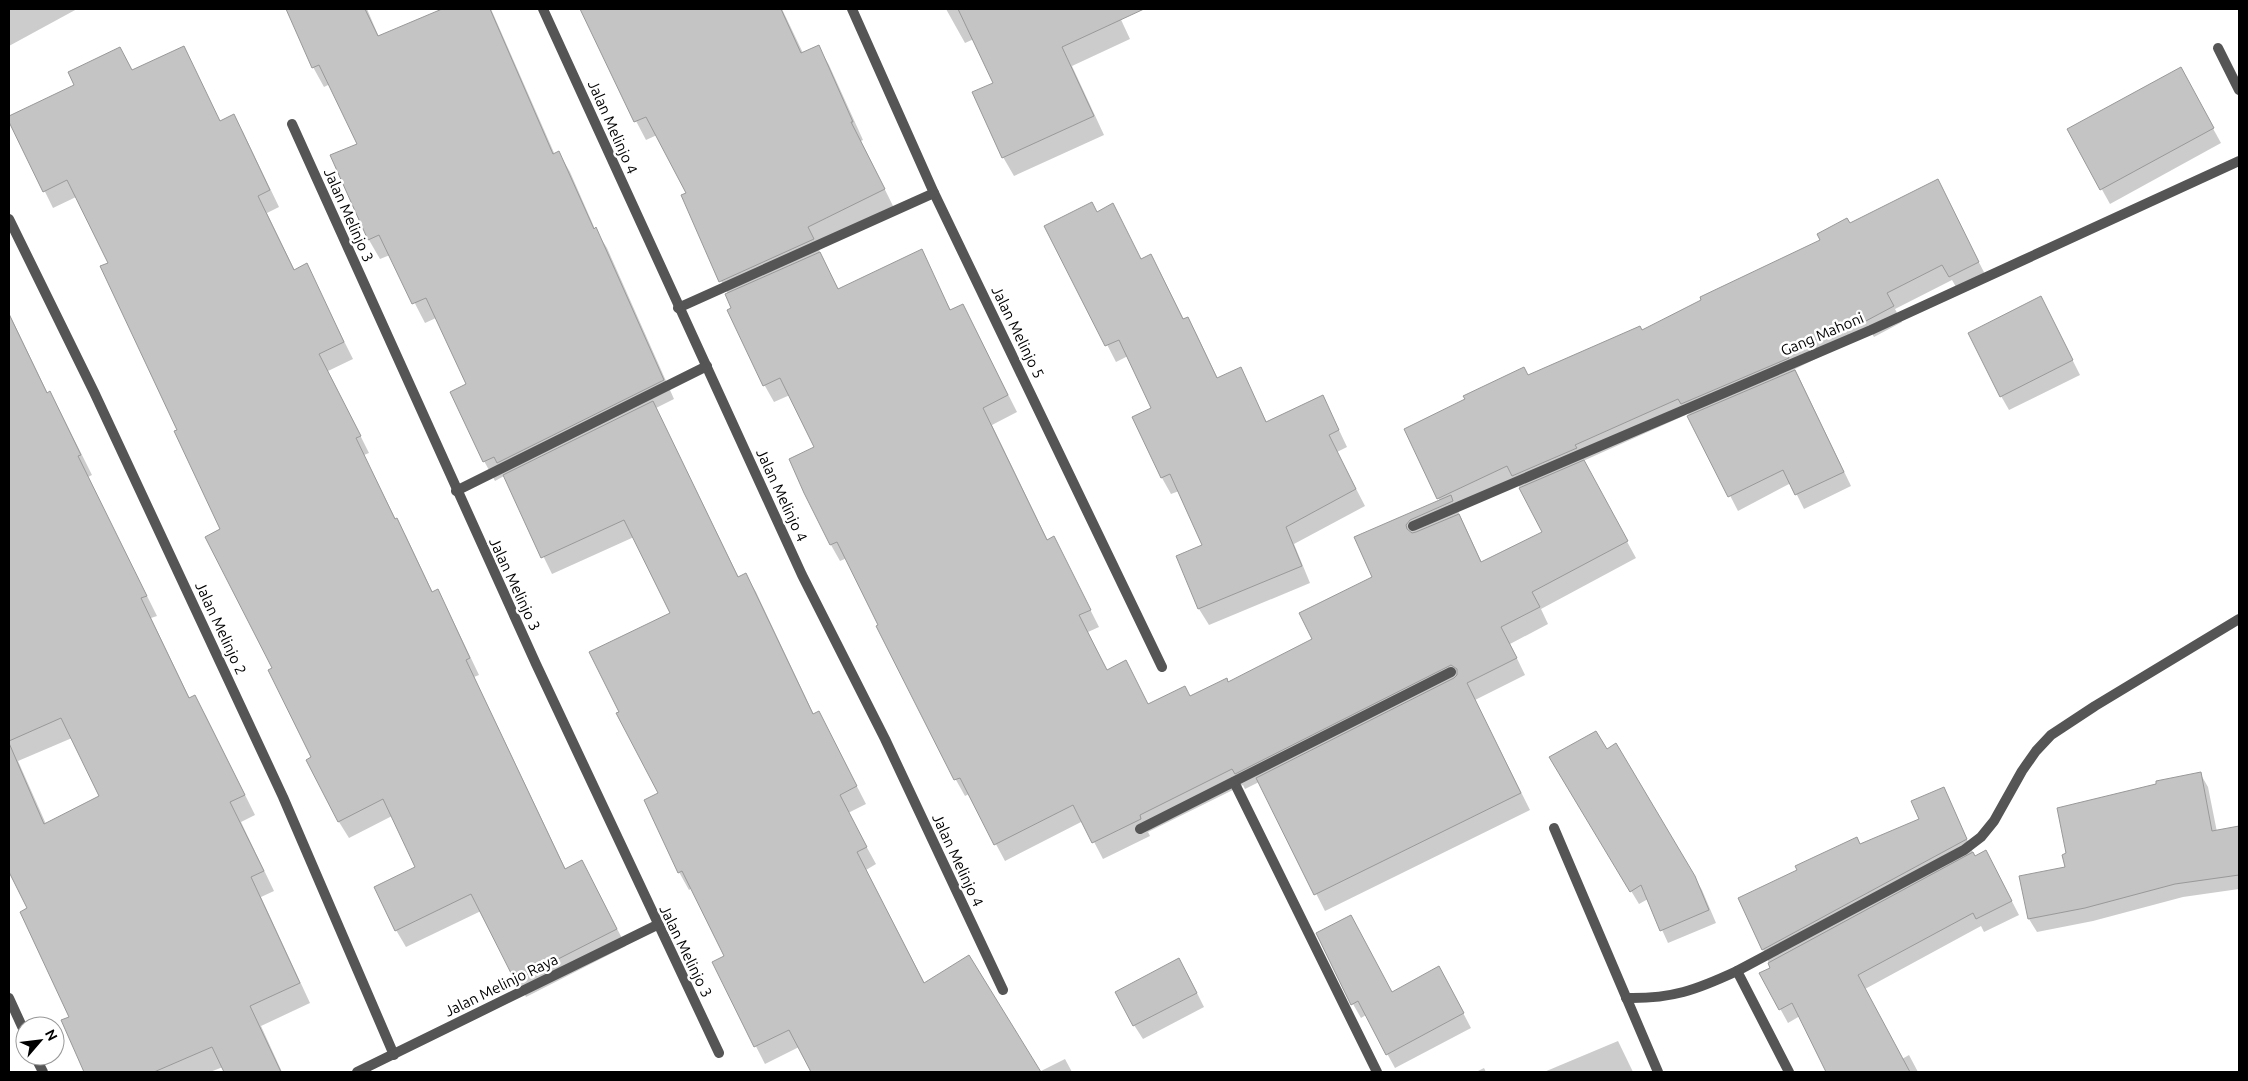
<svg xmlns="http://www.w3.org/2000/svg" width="2248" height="1081" viewBox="0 0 2248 1081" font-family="Ubuntu,sans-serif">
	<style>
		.shadow { fill: #0003; fill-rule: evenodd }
		.building { fill: #c4c4c4; stroke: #999 }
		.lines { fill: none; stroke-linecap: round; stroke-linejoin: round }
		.street { stroke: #555; stroke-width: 10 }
		.labels { text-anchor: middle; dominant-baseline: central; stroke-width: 5; stroke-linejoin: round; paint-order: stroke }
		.street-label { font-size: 15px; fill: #000; stroke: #fff }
	</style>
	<rect width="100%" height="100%" fill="#fff"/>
	<g class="shadow">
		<path d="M9 9H77L9 46Z"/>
		<path d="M303 9H367L379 37 445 9H491L555 155 559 153 570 172 595 229 607 248 674 399 656 408 739 578 746 575 756 592 814 715 828 730 866 804 848 813 876 864 866 870 925 984 1039 1072 1065 1059 1072 1072H813L799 1047 765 1064 713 963 725 957 692 888 689 890 679 872 660 794 620 712 671 614 634 537 552 574 504 476 495 481 484 461 467 385 436 318 425 323 390 255 380 259 369 240 332 156 358 144 330 84 324 87 313 67 290 15Z"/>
		<path d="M582 9H782L803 53 818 46 829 65 863 140 861 141 894 208 818 246 822 259 839 290 921 251 951 311 963 305 1017 412 992 425 1048 541 1054 538 1099 627 1088 632 1107 671 1148 705 1190 698 1228 684 1313 639 1373 577 1356 538 1440 501 1438 498 1528 377 1642 332 1937 180 1987 278 1959 292 1952 280 1895 309 1902 322 1874 337 1871 332 1795 369 1851 486 1804 509 1791 483 1738 511 1688 414 1583 461 1636 558 1541 609 1548 624 1510 644 1525 675 1475 700 1530 810 1325 911 1259 782 1245 789 1243 785 1148 832 1150 836 1103 859 1083 821 1005 861 969 794 965 796 956 780 878 627 879 626 847 558 840 561 831 545 816 448 790 395 774 402 765 386 729 310 733 309 728 294 721 281 687 194 657 135 646 140 636 121ZM1516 481 1544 532 1482 563 1457 509Z"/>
		<path d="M946 9H1116L1130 39 1072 66 1104 135 1014 176 1003 157 995 84 974 39 965 43Z"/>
		<path d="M183 48 220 122 233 115 243 132 279 207 267 213 295 271 306 265 353 359 328 371 369 453 364 455 396 520 406 536 433 593 437 591 447 608 479 675 474 677 566 870 591 878 626 946 526 997 481 911 406 947 396 930 417 868 392 816 349 838 339 822 307 761 313 758 274 668 221 530 109 263 76 197 53 208 9 119 76 85 120 49 132 71Z"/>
		<path d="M2188 83 2221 143 2110 204 2069 130Z"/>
		<path d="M1097 213 1141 260 1160 272 1184 320 1188 318 1197 335 1218 379 1240 368 1267 423 1322 397 1331 413 1347 447 1337 452 1365 506 1294 544 1310 583 1209 625 1199 609 1177 557 1204 546 1179 491 1171 494 1162 478 1134 418 1153 409 1128 356 1116 362 1046 226Z"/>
		<path d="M2041 297 2080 375 2009 410 2001 396Z"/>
		<path d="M9 313 48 394 50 393 61 413 92 475 88 477 157 616 151 618 190 699 195 697 206 716 255 815 241 822 274 891 261 897 310 1003 261 1026 282 1072H226L223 1067 210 1072H85L63 1021 70 1018 28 909 9 870ZM72 738 101 796 46 824 18 761Z"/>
		<path d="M1615 745 1702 890 1716 923 1668 943 1648 899 1639 904 1551 758 1606 751Z"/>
		<path d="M2200 773 2208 787 2217 832 2239 828V889L2183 897 2093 921 2037 932 2029 919 2067 868Z"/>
		<path d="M1944 788 1975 857 1986 851 2019 915 1984 932 1981 926 1865 989 1902 1059 1909 1055 1918 1072H1837L1800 1016 1788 1023 1761 974 1771 968 1763 949 1861 845 1921 819Z"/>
		<path d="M1318 934 1392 993 1447 982 1471 1028 1395 1068 1366 1015 1361 1018 1353 1004Z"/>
		<path d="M1187 973 1204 1007 1143 1039 1134 1025Z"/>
		<path d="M1618 1041 1633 1072H1544Z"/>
		<path d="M1484 1068 1486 1072H1476Z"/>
	</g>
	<g class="building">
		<path d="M286 9H365L378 36 442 9H490L553 154 559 151 594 229 596 227 664 380 497 463 494 457 483 462 450 392 466 384 426 298 412 304 379 235 368 240 330 155 357 144 319 65 312 68Z"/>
		<path d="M580 9H781L801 53 819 45 853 122H851L885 189 808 227 814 239 719 282 681 195 686 193 646 117 634 122Z"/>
		<path d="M958 9H1144L1062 47 1094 116 1002 158 972 92 993 83Z"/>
		<path d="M184 46 220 121 234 114 270 190 258 196 294 270 307 263 344 342 319 354 361 436 356 438 395 519 397 518 432 592 438 589 470 658 466 660 565 869 582 860 617 929 515 981 471 894 395 931 374 887 415 867 383 799 338 822 306 760 311 757 268 670 272 668 205 537 220 529 174 431 177 430 100 266 108 263 67 180 43 192 9 122V116L74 85 68 72 120 47 132 70Z"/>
		<path d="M2181 67 2214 128 2100 190 2067 129Z"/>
		<path d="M1938 179 1979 262 1949 277 1942 265 1887 293 1894 306 1864 322 1861 318 1787 353 1789 358 1681 404 1678 399 1575 445 1577 448 1512 476 1507 466 1437 499 1404 429 1465 399 1463 396 1524 367 1528 375 1640 326 1642 330 1701 300 1700 297 1820 240 1817 234 1847 218 1850 223Z"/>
		<path d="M1092 202 1097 212 1113 203 1141 259 1151 254 1183 319 1188 317 1217 378 1241 367 1266 422 1323 395 1339 430 1329 435 1356 489 1286 527 1302 566 1198 609 1176 556 1202 545 1170 474 1161 478 1132 417 1151 408 1119 340 1105 346 1044 226Z"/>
		<path d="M922 249 950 310 963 304 1008 395 983 408 1047 540 1054 536 1091 610 1079 615 1107 670 1126 660 1148 704 1185 686 1190 696 1227 678 1228 682 1312 639 1299 613 1372 577 1354 537 1451 495 1453 501 1410 520 1406 525 1407 529 1412 533 1416 532 1459 514 1481 562 1542 532 1519 488 1584 460 1628 541 1532 592 1540 607 1501 627 1517 658 1467 683 1521 793 1314 895 1256 778 1454 678 1457 675V669L1451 665 1235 774 1232 769 1140 815 1141 819 1092 843 1073 805 994 845 960 778 954 780 876 626 878 625 837 542 830 545 804 493 789 459 814 447 780 378 763 386 727 310 731 308 725 294 820 252 838 289Z"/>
		<path d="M2041 296 2073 360 2000 397 1968 333Z"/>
		<path d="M9 314 47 393 50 391 81 455 78 456 147 596 141 598 189 698 195 695 245 795 230 802 264 871 251 877 300 983 250 1006 281 1072H224L212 1047 154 1072H84L61 1020 69 1017 20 912 27 908 9 872V743L44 824 99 796 61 718 9 741Z"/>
		<path d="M1795 370 1844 472 1795 495 1783 470 1728 497 1687 416Z"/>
		<path d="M653 401 738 577 746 573 813 714 819 711 857 786 840 795 867 847 857 852 924 983 969 955 1041 1072H811L789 1030 754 1047 712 962 724 956 682 871 678 873 644 800 658 793 616 713 619 712 589 652 670 613 624 520 541 558 503 475Z"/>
		<path d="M1596 731 1607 749 1616 743 1695 876 1709 910 1660 931 1641 885 1630 892 1549 757Z"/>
		<path d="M2201 772 2212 831 2239 826V875L2175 884 2085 908 2028 919 2019 876 2065 867 2062 855 2066 853 2057 808 2156 784V781Z"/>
		<path d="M1944 787 1967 839 1762 950 1738 898 1797 870 1795 866 1857 837 1860 844 1919 819 1911 801Z"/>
		<path d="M1986 850 2012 901 1976 919 1973 913 1858 975 1910 1072H1826L1792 1003 1779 1010 1759 973 1770 968 1768 963 1973 852 1975 856Z"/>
		<path d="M1351 915 1392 992 1439 966 1464 1013 1386 1055 1358 1001 1351 1005 1316 933Z"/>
		<path d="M1179 958 1197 993 1133 1026 1115 992Z"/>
	</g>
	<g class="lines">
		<g class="street">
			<path d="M543 9 802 575 885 739 1003 990"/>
			<path d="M852 9 934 193 1162 667"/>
			<path d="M2218 48 2239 90"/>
			<path d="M292 124 536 664 719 1053"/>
			<path d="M9 219 94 392 283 797 394 1055"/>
			<path d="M678 308 934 193"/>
			<path d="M456 491 707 366"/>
			<path d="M1413 526 1871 330 2239 161"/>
			<path d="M1234 782 1377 1072"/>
			<path d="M1554 828 1658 1072"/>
			<path d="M1140 829 1451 672"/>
			<path d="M1737 971 1789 1072"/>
			<path d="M9 998 25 1033"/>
			<path d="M1626 998C1672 999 1696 990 1737 971L1964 850 1981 837 1994 821 2022 771 2036 751 2051 735 2095 706 2239 619"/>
			<path d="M35 1056 43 1072"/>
			<path d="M357 1072 657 925"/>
		</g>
	</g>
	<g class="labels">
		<g class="street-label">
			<text transform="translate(613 127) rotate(66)">Jalan Melinjo 4</text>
			<text transform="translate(349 215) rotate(66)">Jalan Melinjo 3</text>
			<text transform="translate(1018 332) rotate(64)">Jalan Melinjo 5</text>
			<text transform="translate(1822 334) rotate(-23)">Gang Mahoni</text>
			<text transform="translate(782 495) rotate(65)">Jalan Melinjo 4</text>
			<text transform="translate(515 584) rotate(65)">Jalan Melinjo 3</text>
			<text transform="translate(221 628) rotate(65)">Jalan Melinjo 2</text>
			<text transform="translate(958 860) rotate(65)">Jalan Melinjo 4</text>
			<text transform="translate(686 951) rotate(64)">Jalan Melinjo 3</text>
			<text transform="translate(501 985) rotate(-26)">Jalan Melinjo Raya</text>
		</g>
	</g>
	<rect width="2248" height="1081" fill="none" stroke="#000000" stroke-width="20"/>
	<g transform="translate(40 1041) rotate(62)"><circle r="24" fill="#ffffff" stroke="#999999"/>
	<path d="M0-4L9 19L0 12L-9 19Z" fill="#000000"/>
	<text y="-8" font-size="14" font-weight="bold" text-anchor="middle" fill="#000000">N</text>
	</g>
</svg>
